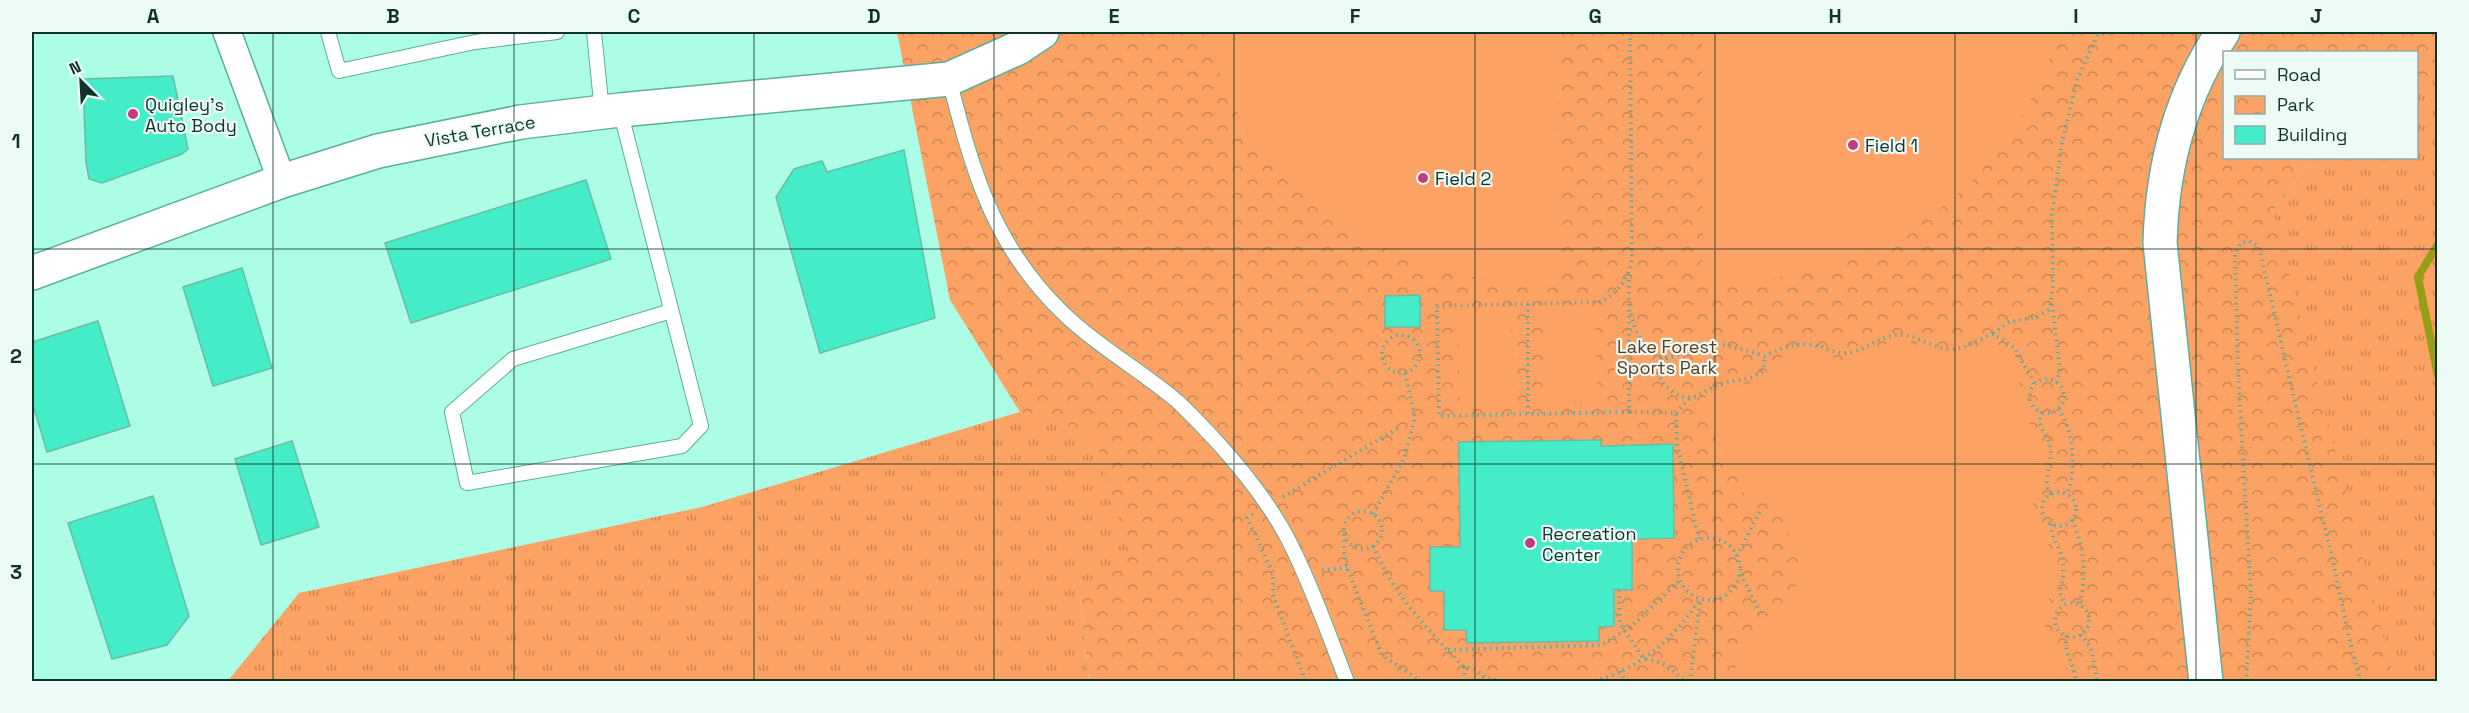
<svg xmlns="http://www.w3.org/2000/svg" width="2469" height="713" viewBox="0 0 2469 713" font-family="'Space Grotesk',sans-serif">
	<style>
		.grass { fill: url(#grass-tufts) }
		.park { fill: url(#park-crowns) }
		.garden { fill: #fca264 }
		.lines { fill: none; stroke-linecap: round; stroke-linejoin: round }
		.stream { stroke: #959f15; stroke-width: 8 }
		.building { fill: #44edc8; stroke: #6bbba5; stroke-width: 1.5 }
		.lane-casing { stroke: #5eae99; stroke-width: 16 }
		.street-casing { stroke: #5eae99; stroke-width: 30 }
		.secondary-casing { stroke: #5eae99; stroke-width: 36 }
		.path { stroke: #6ba898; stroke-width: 4; stroke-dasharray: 1.5 4.5; stroke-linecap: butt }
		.lane { stroke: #fff; stroke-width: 14 }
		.street { stroke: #fff; stroke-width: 27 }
		.secondary { stroke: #fff; stroke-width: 33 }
		.grid { fill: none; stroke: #10322a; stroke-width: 1.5; stroke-opacity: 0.55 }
		.poi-dot { fill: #c33d7e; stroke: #ecfbf6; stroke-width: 2 }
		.labels { text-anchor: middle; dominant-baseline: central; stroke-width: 4.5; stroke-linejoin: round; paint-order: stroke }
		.poi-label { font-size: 18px; fill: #10322a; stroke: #ecfbf6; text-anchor: start }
		.street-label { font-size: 18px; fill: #10322a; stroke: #ecfbf6 }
		.park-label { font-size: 18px; fill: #61391d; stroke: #ecfbf6 }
		.neatline { fill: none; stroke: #10322a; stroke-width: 2 }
		.grid-label { font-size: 20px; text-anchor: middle; font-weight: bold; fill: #10322a }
	</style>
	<defs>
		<pattern id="grass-tufts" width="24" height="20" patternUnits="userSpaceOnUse" patternTransform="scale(1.5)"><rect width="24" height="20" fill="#fca264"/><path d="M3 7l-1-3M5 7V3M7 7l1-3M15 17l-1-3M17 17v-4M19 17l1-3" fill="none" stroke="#cb8553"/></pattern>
		<pattern id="park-crowns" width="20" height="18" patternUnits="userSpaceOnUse" patternTransform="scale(1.5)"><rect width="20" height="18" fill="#fca264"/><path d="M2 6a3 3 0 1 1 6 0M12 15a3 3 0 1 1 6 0" fill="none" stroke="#cb8553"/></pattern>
	</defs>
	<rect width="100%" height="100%" fill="#acfde6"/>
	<g class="grass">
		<path d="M2417 76H2437V681H2387L2273 211 2312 158H2416Z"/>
		<path d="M1020 412 1093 433 1130 552 1080 598 1089 681 227 682 299 593 702 507Z"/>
	</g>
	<path class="park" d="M897 32H2437V76H2417L2416 52H2224V158H2312L2273 211 2395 681H1089L1080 598 1129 552 1093 434 1020 412 950 300Z"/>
	<g class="garden">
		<path d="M1206 32H1557L1558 283C1521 282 1481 281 1445 271 1360 248 1281 189 1237 112 1223 87 1215 58 1206 32Z"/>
		<path d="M1702 32H2058C2034 111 1992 173 1924 221 1914 228 1904 237 1894 242 1833 271 1771 283 1703 282Z"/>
		<path d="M1511 312 1513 406 1460 407 1458 314Z"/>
		<path d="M1595 312 1597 405 1544 406 1542 313Z"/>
		<path d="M1897 340C1916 340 1930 355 1949 355 1970 354 1990 335 2010 351 2026 365 2017 385 2020 403 2024 425 2046 436 2045 460 2045 478 2031 494 2033 513 2036 534 2058 548 2057 571 2057 591 2040 607 2045 628 2051 648 2068 660 2069 681H1729L1741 655 1746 638 1768 629 1785 616V607L1796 586 1799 564 1794 541 1784 527C1788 509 1759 500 1745 496L1729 456 1710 429 1708 421 1709 405 1705 397C1712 393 1718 389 1726 387 1736 384 1749 386 1757 380 1774 369 1783 346 1806 349 1821 350 1835 362 1851 360 1868 357 1880 344 1897 340Z"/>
	</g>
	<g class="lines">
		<path class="stream" d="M2438 244 2418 277 2438 376"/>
	</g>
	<g class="building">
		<path d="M173 76 188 149 182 154 102 183 89 179 86 162 83 79Z"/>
		<path d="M904 150 935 318 820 353 776 197 794 169 822 161 827 172Z"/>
		<path d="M586 180 611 259 411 323 385 243Z"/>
		<path d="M242 268 272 368 213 386 183 287Z"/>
		<path d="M1420 295V327H1385V296Z"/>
		<path d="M98 321 130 426 47 452 32 402V342Z"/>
		<path d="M1601 440V446L1673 444 1674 538 1632 539V590L1614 589V626L1599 627V641L1467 643 1466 630H1444V591H1430V547H1460L1459 442Z"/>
		<path d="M292 441 319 527 261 545 235 459Z"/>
		<path d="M153 496 189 616 167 645 112 659 68 523Z"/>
	</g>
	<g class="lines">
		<g class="lane-casing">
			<g id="lane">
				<path d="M328 32 339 71 475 42 557 32"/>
				<path d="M594 32 602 112"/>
				<path d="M949 79C972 169 992 244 1062 312 1097 346 1140 370 1177 401 1191 414 1205 429 1218 443 1245 473 1272 507 1290 543 1312 587 1329 635 1347 682"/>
				<path d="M620 110 701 426 682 446 467 483 452 412 513 359 671 311"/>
			</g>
		</g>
		<g class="street-casing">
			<path id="street" d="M227 32 282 181"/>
		</g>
		<g class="secondary-casing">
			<g id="secondary">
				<path d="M32 273 282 181 378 151 521 122 620 110 949 79 1018 48 1042 32"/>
				<path d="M2206 682 2160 243C2162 168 2181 94 2223 32"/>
			</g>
		</g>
		<g class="path">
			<path d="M1629 274V412L1439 416 1437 306 1601 302C1618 292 1629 279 1632 259L1630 32"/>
			<path d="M1528 304V414"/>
			<path d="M2052 304 2060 369 2057 382"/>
			<path d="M1631 314C1635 332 1647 363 1671 357 1685 353 1696 344 1710 344 1729 344 1747 351 1765 356 1785 346 1800 341 1822 347 1829 350 1837 353 1845 353 1864 353 1878 336 1897 335 1916 333 1931 349 1950 349 1965 350 1979 339 1993 334L2015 348 2035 385"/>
			<path d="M1993 333 2009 322 2037 317 2048 310 2051 303 2053 286 2052 215 2062 143 2077 80 2099 32"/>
			<circle cx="1401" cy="354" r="19"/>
			<path d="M1667 358 1661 363 1657 370C1660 380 1664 385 1673 392 1693 406 1704 389 1723 383 1737 379 1750 381 1763 371L1765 356"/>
			<circle cx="2047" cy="396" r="17"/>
			<path d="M2058 409C2074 429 2077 471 2067 494"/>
			<path d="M1629 412 1676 413 1677 444 1699 540"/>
			<path d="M2042 412C2036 425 2045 431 2049 443 2056 460 2040 482 2051 494"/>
			<path d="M1676 413 1690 398"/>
			<circle cx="2059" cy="509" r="17"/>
			<path d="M1283 497 1398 428"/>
			<circle cx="1363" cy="530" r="19"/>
			<path d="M1253 514 1247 518 1273 573V595L1303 675V682"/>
			<path d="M1373 514 1404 459 1415 418 1405 373"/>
			<path d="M2072 520C2084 545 2088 578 2079 604"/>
			<path d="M2052 524C2050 535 2056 541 2060 551 2066 565 2063 579 2060 593L2065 604"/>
			<path d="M1344 528V551L1347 568 1382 655 1422 682"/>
			<circle cx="1709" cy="569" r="31"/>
			<path d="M1373 546C1396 597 1425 627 1464 667L1474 669 1486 678 1504 682"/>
			<path d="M1737 556 1760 511"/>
			<path d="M1322 570 1347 568"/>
			<path d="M1741 574 1762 617"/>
			<path d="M1619 590 1620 624 1644 659C1662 661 1673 668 1684 682"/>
			<circle cx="2072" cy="620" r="17"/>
			<path d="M2081 634 2092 651 2097 682"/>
			<path d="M2067 636C2062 650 2075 665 2076 682"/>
			<path d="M1448 650 1602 645 1632 626 1680 580"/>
			<path d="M1464 667 1465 682"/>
			<path d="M1621 671 1625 682"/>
			<path d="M1477 682 1486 678"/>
			<path d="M1589 682C1637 672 1674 639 1700 599"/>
			<path d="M1690 682 1700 602"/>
			<path d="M2246 682 2251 596 2238 372 2235 253 2241 243 2249 241 2259 247C2282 346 2305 446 2329 544 2340 590 2347 636 2361 682"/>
		</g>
		<use href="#lane" class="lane"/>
		<use href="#street" class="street"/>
		<use href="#secondary" class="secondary"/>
	</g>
	<path class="grid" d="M273 32V682M514 32V682M754 32V682M994 32V682M1234 32V682M1475 32V682M1715 32V682M1955 32V682M2196 32V682M32 249H2438M32 464H2438"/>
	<g class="poi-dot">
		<circle cx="133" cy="114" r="6"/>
		<circle cx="1853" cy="145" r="6"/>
		<circle cx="1423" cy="178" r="6"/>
		<circle cx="1530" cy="543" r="6"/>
	</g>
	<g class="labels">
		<g class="poi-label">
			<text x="145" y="104">Quigley's<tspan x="145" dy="21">Auto Body</tspan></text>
			<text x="1865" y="145">Field 1</text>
			<text x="1435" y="178">Field 2</text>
			<text x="1542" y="533">Recreation<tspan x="1542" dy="21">Center</tspan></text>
		</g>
		<g class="street-label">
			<text transform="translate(480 131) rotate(-10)">Vista Terrace</text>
		</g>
		<g class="park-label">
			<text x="1667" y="346">Lake Forest<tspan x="1667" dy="21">Sports Park</tspan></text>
		</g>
	</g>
	<rect width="2469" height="713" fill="none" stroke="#ecfbf6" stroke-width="66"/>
	<rect x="2223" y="51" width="195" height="108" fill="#ecfbf6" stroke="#94aba4" stroke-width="1.5"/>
	<rect x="2235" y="70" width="30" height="9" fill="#ffffff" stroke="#94aba4" stroke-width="1.5"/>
	<text x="2277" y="81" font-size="18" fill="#10322a">Road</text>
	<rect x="2235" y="96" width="30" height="18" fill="url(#park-crowns)" stroke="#94aba4" stroke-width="1.5"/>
	<text x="2277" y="111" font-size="18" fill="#10322a">Park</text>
	<rect x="2235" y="126" width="30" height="18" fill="#44edc8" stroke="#94aba4" stroke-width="1.5"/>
	<text x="2277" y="141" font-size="18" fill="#10322a">Building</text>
	<g transform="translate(81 81) rotate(336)" stroke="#ecfbf6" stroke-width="4.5" paint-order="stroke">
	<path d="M0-4.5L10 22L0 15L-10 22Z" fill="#10322a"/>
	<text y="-9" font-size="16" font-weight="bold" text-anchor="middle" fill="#10322a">N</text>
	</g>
	<rect x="33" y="33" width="2403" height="647" class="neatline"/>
	<g class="grid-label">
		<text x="153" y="23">A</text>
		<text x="393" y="23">B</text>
		<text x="634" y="23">C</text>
		<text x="874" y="23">D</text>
		<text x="1114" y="23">E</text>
		<text x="1355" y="23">F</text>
		<text x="1595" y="23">G</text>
		<text x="1835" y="23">H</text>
		<text x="2076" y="23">I</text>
		<text x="2316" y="23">J</text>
		<text x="16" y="148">1</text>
		<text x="16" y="363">2</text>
		<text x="16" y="579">3</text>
	</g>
</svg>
